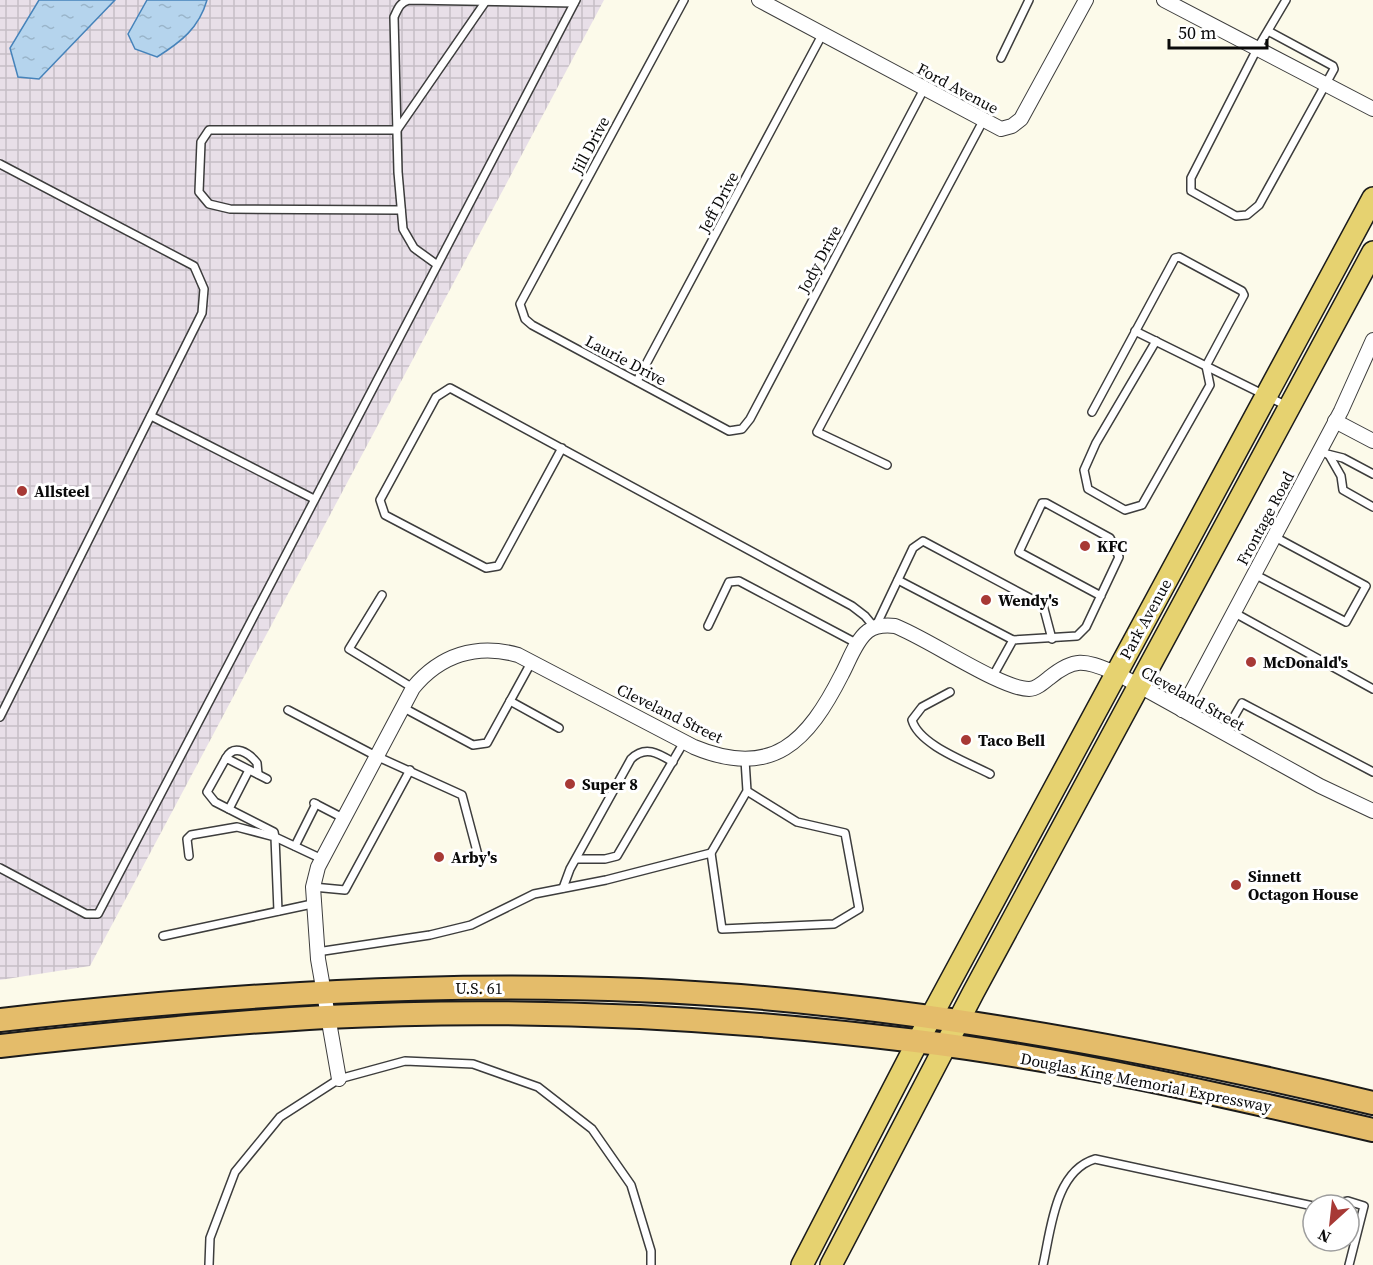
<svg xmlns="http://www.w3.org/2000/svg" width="1373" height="1265" viewBox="0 0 1373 1265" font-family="'Source Serif 4',serif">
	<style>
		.industrial { fill: url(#industrial-grid) }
		.water { fill: url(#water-ripples); stroke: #4683ba; stroke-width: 1.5 }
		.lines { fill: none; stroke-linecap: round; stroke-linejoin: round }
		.service-casing { stroke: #3d3d3d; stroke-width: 10 }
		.minor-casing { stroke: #3d3d3d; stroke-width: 16 }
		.primary-casing { stroke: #1b1b1b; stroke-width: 24 }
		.trunk-casing { stroke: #1b1b1b; stroke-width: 26 }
		.service { stroke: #fff; stroke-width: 7 }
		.minor { stroke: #fff; stroke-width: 14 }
		.primary { stroke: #e6d270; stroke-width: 21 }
		.trunk { stroke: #e4bc6a; stroke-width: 22 }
		.poi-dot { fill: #a73935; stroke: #fff; stroke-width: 2 }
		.labels { text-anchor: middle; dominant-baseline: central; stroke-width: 6; stroke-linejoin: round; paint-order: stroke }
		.street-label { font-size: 16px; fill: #0a0a0a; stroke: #fff }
		.poi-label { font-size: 16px; font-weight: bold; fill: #0a0a0a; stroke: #fff; text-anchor: start }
	</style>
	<defs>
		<pattern id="industrial-grid" width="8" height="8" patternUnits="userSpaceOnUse" patternTransform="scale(1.5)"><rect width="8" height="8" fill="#e8dfe8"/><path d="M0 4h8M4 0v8" fill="none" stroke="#c6bec6"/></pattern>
		<pattern id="water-ripples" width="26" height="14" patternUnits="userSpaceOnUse" patternTransform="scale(1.5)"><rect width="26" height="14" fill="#b5d4ed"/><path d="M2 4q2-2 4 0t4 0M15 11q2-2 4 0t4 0" fill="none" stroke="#9ab5ca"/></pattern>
	</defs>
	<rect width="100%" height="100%" fill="#fcfaea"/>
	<path class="industrial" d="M0 0H604L90 966 0 980Z"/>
	<g class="water">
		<path d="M39 0H115L39 79 18 77 10 48Z"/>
		<path d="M147 0H207C199 28 181 42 157 57L135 49 128 34Z"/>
	</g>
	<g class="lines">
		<g class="service-casing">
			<g id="service">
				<path d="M684 0 520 304 525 319 532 325 729 431 742 429 750 419 924 89"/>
				<path d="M1268 31 1333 66 1334 69 1259 205 1247 215 1236 216 1191 191V178L1257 49 1286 0"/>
				<path d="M1001 58 1029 0"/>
				<path d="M0 164 194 266 204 289 202 313 0 717"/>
				<path d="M401 210 230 209 209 204 199 192 201 142 209 130H397L486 1"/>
				<path d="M436 264 414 248 403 229 398 172 394 17C398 9 399 3 409 0L574 3"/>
				<path d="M1135 331 1287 406"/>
				<path d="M637 381 822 35"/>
				<path d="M1092 412 1175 258 1179 257 1242 291 1244 295 1206 366 1210 385 1142 505 1125 510 1088 489 1084 470 1096 443 1156 341"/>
				<path d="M151 416 314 499"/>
				<path d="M562 448 498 566 486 568 385 515 380 500 436 397 450 388 852 606 865 616 875 628 913 548 923 541 1043 605 1052 639"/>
				<path d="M1327 454 1343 458 1373 474"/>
				<path d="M1329 455 1341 476 1343 490 1373 507"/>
				<path d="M887 465 817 432 983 121"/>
				<path d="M1254 574 1346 622 1366 586 1273 536"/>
				<path d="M898 580 1013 640"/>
				<path d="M382 595 349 649 413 688"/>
				<path d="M1233 612 1373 689"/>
				<path d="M708 626 729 582 739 581 858 644"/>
				<path d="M993 676 1013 640 1077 636 1086 627 1119 557 1110 538 1046 503H1042L1019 552 1101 596"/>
				<path d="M950 692 922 707 912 720C919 745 967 762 990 774"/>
				<path d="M510 701 559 728"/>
				<path d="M402 707 473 745 487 743 532 661"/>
				<path d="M288 710 376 756 462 795 479 859"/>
				<path d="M1224 734 1242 703 1373 772"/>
				<path d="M226 758C234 743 249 753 257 763L258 774"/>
				<path d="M745 760 747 791 711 853 722 929 834 924 859 909 845 833 797 822 747 791"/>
				<path d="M267 779 226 758 207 792 215 802 274 832 275 837 322 859"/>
				<path d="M314 803 343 818"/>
				<path d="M229 809 249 770"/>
				<path d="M295 846 316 804"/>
				<path d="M189 856 187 839 191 835 237 827 275 837 278 911"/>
				<path d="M577 859H605L617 856 684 742"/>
				<path d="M0 868 86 914H98L576 0"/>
				<path d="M313 887 345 890 410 770"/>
				<path d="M563 888 570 869 631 759C645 745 658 753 673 762"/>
				<path d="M163 936 312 904"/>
				<path d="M317 952 430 935 471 925 534 894 606 880 711 853"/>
				<path d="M1330 1205 1348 1201 1364 1206 1349 1265"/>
				<path d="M209 1265 210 1238 235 1172 280 1117 339 1079 405 1061 473 1064 538 1087 592 1129 631 1185 651 1251V1265"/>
				<path d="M1043 1265C1051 1229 1055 1171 1095 1159L1313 1206"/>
			</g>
		</g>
		<g class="minor-casing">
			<g id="minor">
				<path d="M759 0 1001 129 1012 126 1021 119 1086 0"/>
				<path d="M1164 0 1373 109"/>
				<path d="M1335 421 1373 441"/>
				<path d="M1182 710 1341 411 1373 340"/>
				<path d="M339 1079 318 959 313 887 318 867 413 688C440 655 477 643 518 655L694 747C773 780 808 741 842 674 849 661 856 640 868 631 876 625 886 625 895 626 927 638 1001 689 1029 689 1036 689 1043 683 1049 678 1076 656 1085 661 1116 673L1320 786 1373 811"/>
			</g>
		</g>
		<g class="primary-casing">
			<g id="primary">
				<path d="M802 1265 918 1041 1373 198"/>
				<path d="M831 1265 973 993 1373 252"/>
			</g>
		</g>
		<g class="trunk-casing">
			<g id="trunk">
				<path d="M0 1020C276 989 555 973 833 1005 1016 1025 1194 1060 1373 1103"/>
				<path d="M0 1046C108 1034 217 1023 326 1017 522 1007 721 1017 916 1041 1070 1060 1222 1095 1373 1130"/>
			</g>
		</g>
		<use href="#service" class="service"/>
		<use href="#minor" class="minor"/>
		<use href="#primary" class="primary"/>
		<use href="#trunk" class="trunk"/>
	</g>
	<g class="poi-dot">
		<circle cx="22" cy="491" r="6"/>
		<circle cx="1085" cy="546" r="6"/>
		<circle cx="986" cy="600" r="6"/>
		<circle cx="1251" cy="662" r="6"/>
		<circle cx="966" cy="740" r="6"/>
		<circle cx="570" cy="784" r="6"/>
		<circle cx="439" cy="857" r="6"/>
		<circle cx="1236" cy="885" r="6"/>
	</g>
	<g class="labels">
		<g class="street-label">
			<text transform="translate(958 88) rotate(28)">Ford Avenue</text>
			<text transform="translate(590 145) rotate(-62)">Jill Drive</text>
			<text transform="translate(718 202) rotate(-62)">Jeff Drive</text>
			<text transform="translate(819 259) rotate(-62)">Jody Drive</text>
			<text transform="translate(626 360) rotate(28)">Laurie Drive</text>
			<text transform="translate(1265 518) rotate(-62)">Frontage Road</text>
			<text transform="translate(1145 619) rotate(-61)">Park Avenue</text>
			<text transform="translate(1193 698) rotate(29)">Cleveland Street</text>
			<text transform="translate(670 713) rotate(26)">Cleveland Street</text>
			<text x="479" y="988">U.S. 61</text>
			<text transform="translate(1146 1082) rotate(11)">Douglas King Memorial Expressway</text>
		</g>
		<g class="poi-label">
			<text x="34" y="491">Allsteel</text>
			<text x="1097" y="546">KFC</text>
			<text x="998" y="600">Wendy's</text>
			<text x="1263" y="662">McDonald's</text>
			<text x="978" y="740">Taco Bell</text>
			<text x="582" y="784">Super 8</text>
			<text x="451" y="857">Arby's</text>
			<text x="1248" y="876">Sinnett<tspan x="1248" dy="18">Octagon House</tspan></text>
		</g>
	</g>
	<g transform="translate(1331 1223) rotate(207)"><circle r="28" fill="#ffffff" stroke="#9d9d9d" stroke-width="1.5"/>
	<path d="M0-4.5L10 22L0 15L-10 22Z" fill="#a73935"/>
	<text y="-9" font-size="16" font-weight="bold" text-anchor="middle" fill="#0a0a0a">N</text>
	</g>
	<path d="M1169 39v9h98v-9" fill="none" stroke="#0a0a0a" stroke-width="3"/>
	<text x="1178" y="39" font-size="18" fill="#0a0a0a" stroke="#ffffff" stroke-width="4.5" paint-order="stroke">50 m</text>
</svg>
